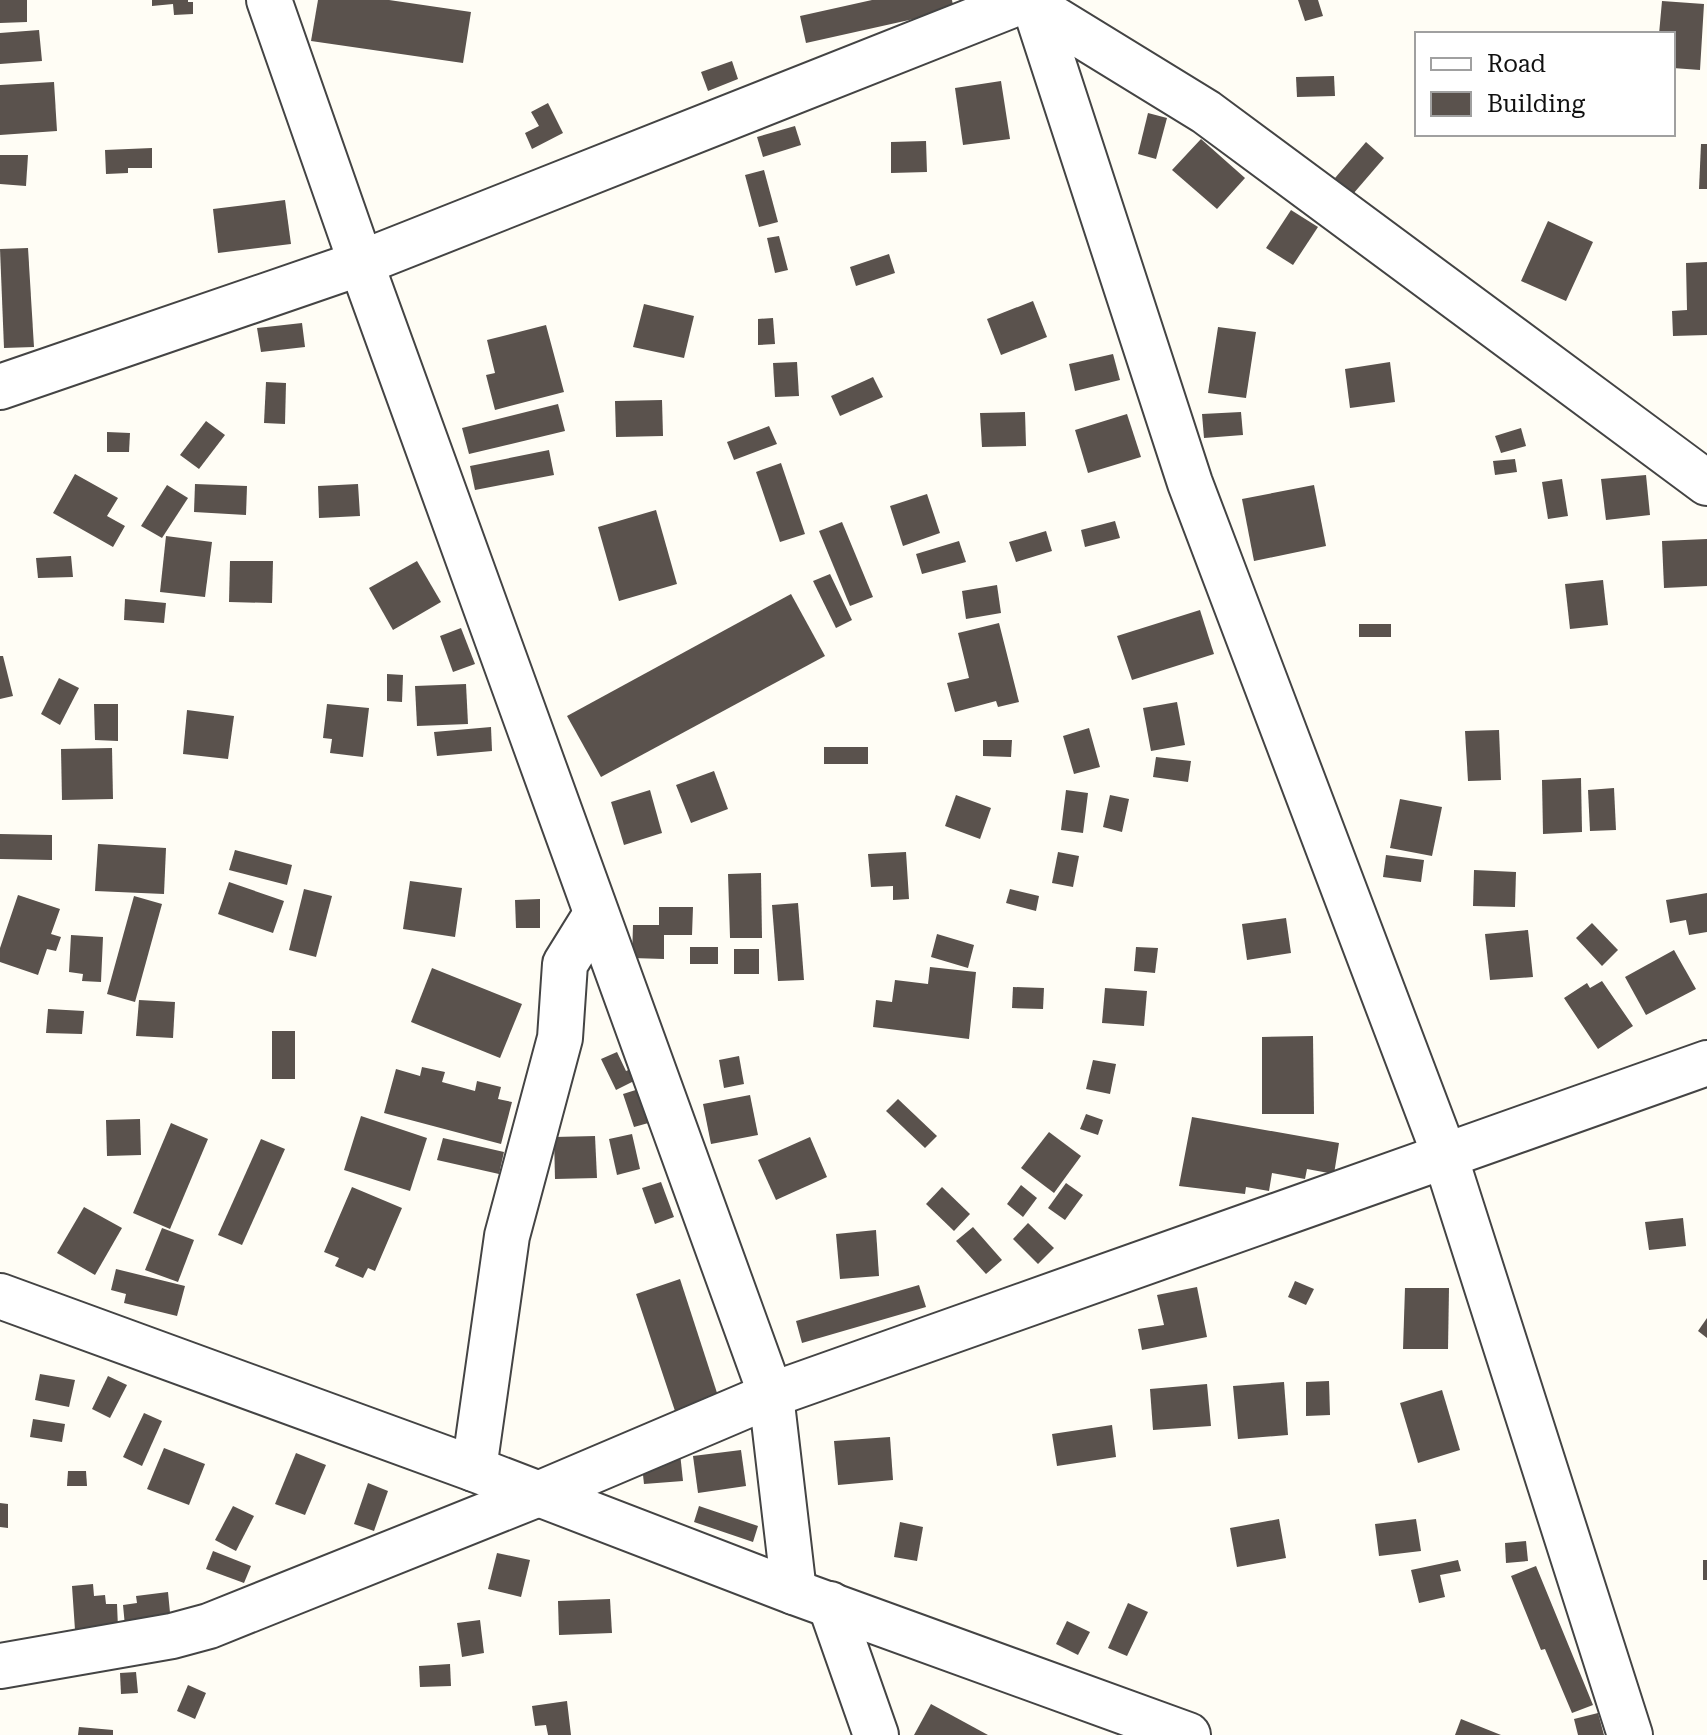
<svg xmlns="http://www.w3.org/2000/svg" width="1707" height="1735" viewBox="0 0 1707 1735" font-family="'Roboto Serif',serif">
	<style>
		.building { fill: #5a524d }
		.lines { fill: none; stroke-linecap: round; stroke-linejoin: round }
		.minor-casing { stroke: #444; stroke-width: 48 }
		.minor { stroke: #fff; stroke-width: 44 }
	</style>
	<rect width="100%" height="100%" fill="#fffdf5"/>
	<g class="building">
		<path d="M0 0H27V22L0 23Z"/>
		<path d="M152 0H188V2H193V14L174 15 173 4 152 6Z"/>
		<path d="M318 0H389L471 12 463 63 311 41Z"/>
		<path d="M872 0H952L954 10 806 43 800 16Z"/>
		<path d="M1298 0H1318L1323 16 1305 21Z"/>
		<path d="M1662 1 1704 4 1700 70 1673 68V34H1659Z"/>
		<path d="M39 30 42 61 0 64V33Z"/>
		<path d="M732 61 738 79 708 91 701 72Z"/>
		<path d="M1334 76 1335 96 1297 97 1296 77Z"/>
		<path d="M1001 81 1010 139 963 145 955 88Z"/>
		<path d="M54 82 57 131 0 135V85Z"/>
		<path d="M548 103 563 133 532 149 525 133 539 126 531 112Z"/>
		<path d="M1148 113 1167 118 1156 159 1138 154Z"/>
		<path d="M795 126 801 145 763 157 757 137Z"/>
		<path d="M1201 139 1245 178 1217 209 1172 170Z"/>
		<path d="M926 141 927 172 891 173V142Z"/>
		<path d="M1366 142 1384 158 1353 194 1335 178Z"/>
		<path d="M1701 144H1707V189H1699Z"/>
		<path d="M152 148V168H128V173L106 174 105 150Z"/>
		<path d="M0 155H28L26 186 0 184Z"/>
		<path d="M764 170 778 222 759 227 745 175Z"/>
		<path d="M285 200 291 244 218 253 213 209Z"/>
		<path d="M1291 210 1318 227 1293 265 1266 248Z"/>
		<path d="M1548 221 1593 242 1566 301 1521 281Z"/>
		<path d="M779 236 788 270 775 273 767 238Z"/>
		<path d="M28 248 34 347 4 348 0 249Z"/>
		<path d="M889 254 895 273 856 286 850 267Z"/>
		<path d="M1707 262V335L1673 336 1672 311 1687 310 1686 263Z"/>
		<path d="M1033 301 1047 337 1001 355 987 319Z"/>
		<path d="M644 304 694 316 684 358 633 347Z"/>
		<path d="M773 318 775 344 758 345V319Z"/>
		<path d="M302 323 305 347 261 352 257 328Z"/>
		<path d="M546 325 564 392 495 410 486 375 495 373 487 340Z"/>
		<path d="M1218 327 1256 332 1246 398 1208 393Z"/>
		<path d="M1113 354 1120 380 1075 391 1069 364Z"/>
		<path d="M797 362 799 396 775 397 773 363Z"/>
		<path d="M1390 362 1395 402 1350 408 1345 369Z"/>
		<path d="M873 377 883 397 840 416 831 396Z"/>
		<path d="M266 382 286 383 285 424 264 423Z"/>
		<path d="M662 400 663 436 616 437 615 401Z"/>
		<path d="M558 404 565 431 469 454 462 428Z"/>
		<path d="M1025 412 1026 446 982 447 980 413Z"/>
		<path d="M1241 412 1243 435 1204 438 1202 414Z"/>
		<path d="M1127 414 1141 457 1088 473 1075 430Z"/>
		<path d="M206 421 225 435 199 469 180 455Z"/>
		<path d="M769 426 777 444 734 460 727 442Z"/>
		<path d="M1521 428 1526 446 1501 453 1495 436Z"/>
		<path d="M107 432 130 433 129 452H107Z"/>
		<path d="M549 450 554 475 475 490 470 466Z"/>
		<path d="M1515 459 1517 472 1495 475 1493 461Z"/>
		<path d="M781 463 805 534 780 542 756 472Z"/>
		<path d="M75 474 118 498 107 516 125 526 113 547 53 513Z"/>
		<path d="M1646 475 1650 515 1606 520 1601 479Z"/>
		<path d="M1562 479 1568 516 1548 519 1542 482Z"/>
		<path d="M195 484 247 486 246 515 194 512Z"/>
		<path d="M358 484 360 516 319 518 318 486Z"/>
		<path d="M167 485 188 498 162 538 141 526Z"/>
		<path d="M1314 485 1326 546 1254 561 1242 499Z"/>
		<path d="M927 494 940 533 903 546 890 506Z"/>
		<path d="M656 510 677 584 619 601 598 527Z"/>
		<path d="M1115 521 1120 538 1085 547 1081 530Z"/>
		<path d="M842 522 873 597 850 606 819 531Z"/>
		<path d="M1046 531 1052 551 1016 562 1009 542Z"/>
		<path d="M166 536 212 542 205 597 160 592Z"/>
		<path d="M1707 539V586L1664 588 1662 541Z"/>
		<path d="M959 541 966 562 922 574 916 554Z"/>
		<path d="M71 556 73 577 38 578 36 558Z"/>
		<path d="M230 561H273L272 603 229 602Z"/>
		<path d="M417 561 441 602 393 630 369 588Z"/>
		<path d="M830 574 852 620 836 628 813 581Z"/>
		<path d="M1603 580 1608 625 1570 629 1565 584Z"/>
		<path d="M997 585 1001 613 966 619 962 591Z"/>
		<path d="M791 594 825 656 601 777 567 716Z"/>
		<path d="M125 599 166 603 164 623 124 620Z"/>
		<path d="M1200 610 1214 654 1132 680 1117 636Z"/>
		<path d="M999 623 1019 702 998 707 996 701 955 712 947 683 969 678 958 633Z"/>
		<rect x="1359" y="624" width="32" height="13"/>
		<path d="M461 628 475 664 453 672 440 636Z"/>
		<path d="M0 656H3L13 696 0 699Z"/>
		<path d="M387 674 403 675 402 702 387 701Z"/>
		<path d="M59 678 79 688 60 725 41 714Z"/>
		<path d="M466 684 468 724 417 726 415 686Z"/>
		<path d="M1177 702 1185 745 1151 751 1143 708Z"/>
		<path d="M94 704H118V741L95 740Z"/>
		<path d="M327 704 369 708 363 757 330 753 332 739 323 738Z"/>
		<path d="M187 710 234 716 228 759 183 754Z"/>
		<path d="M491 727 492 751 437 756 434 732Z"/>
		<path d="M1089 728 1100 767 1074 774 1063 736Z"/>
		<path d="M1499 730 1501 780 1468 781 1465 731Z"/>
		<path d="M983 740H1012L1011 757 983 756Z"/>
		<rect x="824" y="747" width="44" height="17"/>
		<path d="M112 748 113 799 62 800 61 749Z"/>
		<path d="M1156 757 1191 761 1188 782 1153 777Z"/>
		<path d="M714 771 728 809 691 823 676 785Z"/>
		<path d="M1581 778 1582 832 1543 834 1542 780Z"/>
		<path d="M1614 788 1616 830 1590 831 1588 790Z"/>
		<path d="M650 790 662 833 624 845 611 802Z"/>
		<path d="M1066 790 1088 793 1083 833 1061 830Z"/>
		<path d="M956 795 991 808 980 839 945 826Z"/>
		<path d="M1110 795 1129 799 1122 832 1103 827Z"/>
		<path d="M1400 799 1442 807 1432 856 1390 848Z"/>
		<path d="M0 834 52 835V860L0 859Z"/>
		<path d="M98 844 166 848 164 894 95 891Z"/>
		<path d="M235 850 292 865 287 885 229 870Z"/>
		<path d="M906 852 909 899 893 900V886L871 887 868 854Z"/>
		<path d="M1058 852 1079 856 1073 887 1052 883Z"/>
		<path d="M1386 855 1424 860 1421 882 1383 877Z"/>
		<path d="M1474 870 1516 872 1515 907 1473 906Z"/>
		<path d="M761 873 762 938H730L728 874Z"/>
		<path d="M410 881 462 888 455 937 403 929Z"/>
		<path d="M229 882 284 901 273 933 218 914Z"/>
		<path d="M304 889 332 896 316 957 289 950Z"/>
		<path d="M1010 889 1039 896 1036 911 1006 903Z"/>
		<path d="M1707 893V932L1689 935 1686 920 1670 923 1666 900Z"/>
		<path d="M18 895 60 909 51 934 61 937 56 951 47 949 38 975 0 962V948Z"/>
		<path d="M134 896 162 904 135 1002 107 994Z"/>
		<path d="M540 899V928H516L515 900Z"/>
		<path d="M798 903 804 980 778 981 772 905Z"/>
		<path d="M659 907H693L692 935H664V959L632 958 633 925H659Z"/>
		<path d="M1286 918 1291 953 1247 960 1242 924Z"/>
		<path d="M1592 923 1618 950 1602 966 1576 938Z"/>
		<path d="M1528 930 1533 977 1490 980 1485 934Z"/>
		<path d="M937 934 974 945 968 968 931 957Z"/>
		<path d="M71 935 103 937 101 982 82 981 83 974 69 972Z"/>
		<rect x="690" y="947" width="28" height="17"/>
		<path d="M1136 947 1158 948 1155 973 1134 971Z"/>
		<rect x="734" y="949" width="25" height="25"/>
		<path d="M1674 950 1696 989 1646 1015 1625 977Z"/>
		<path d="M930 967 976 972 969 1039 873 1027 876 1000 892 1002 895 980 928 984Z"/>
		<path d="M432 968 522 1004 500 1058 411 1022Z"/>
		<path d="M1602 981 1633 1026 1598 1049 1564 998 1587 983 1590 988Z"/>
		<path d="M1013 987 1044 988 1043 1009 1012 1008Z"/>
		<path d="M1105 988 1147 991 1144 1026 1102 1023Z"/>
		<path d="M139 1000 175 1002 173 1038 136 1036Z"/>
		<path d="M48 1009 84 1011 82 1034 46 1033Z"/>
		<rect x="272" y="1031" width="23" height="48"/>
		<path d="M1313 1036 1314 1114H1262V1037Z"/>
		<path d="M617 1052 626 1071 633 1068 638 1079 616 1090 601 1059Z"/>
		<path d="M739 1056 744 1084 724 1088 719 1060Z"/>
		<path d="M1093 1060 1116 1064 1110 1094 1086 1089Z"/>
		<path d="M422 1067 445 1072 442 1082 475 1091 477 1081 501 1087 498 1099 512 1102 501 1144 384 1113 396 1069 420 1076Z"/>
		<path d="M642 1088 652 1122 634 1127 623 1094Z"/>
		<path d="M750 1095 758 1135 711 1144 703 1104Z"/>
		<path d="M898 1099 937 1136 925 1148 886 1111Z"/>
		<path d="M1086 1114 1103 1120 1098 1135 1080 1129Z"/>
		<path d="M361 1116 427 1138 410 1191 344 1170Z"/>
		<path d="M1192 1117 1339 1143 1334 1174 1307 1169 1305 1179 1272 1173 1269 1191 1246 1187 1245 1194 1179 1186Z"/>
		<path d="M140 1119 141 1155 107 1156 106 1120Z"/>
		<path d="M171 1123 208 1139 170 1229 133 1213Z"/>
		<path d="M1049 1132 1081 1156 1054 1193 1021 1168Z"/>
		<path d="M632 1134 640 1169 617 1175 609 1139Z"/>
		<path d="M595 1136 597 1178 555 1179 554 1137Z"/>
		<path d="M810 1137 827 1177 776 1200 758 1160Z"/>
		<path d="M443 1138 504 1152 499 1174 437 1160Z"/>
		<path d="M261 1139 285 1149 242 1245 218 1235Z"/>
		<path d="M661 1182 674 1217 655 1224 642 1188Z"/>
		<path d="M1066 1183 1083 1195 1065 1220 1048 1208Z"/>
		<path d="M1021 1185 1037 1198 1023 1217 1007 1204Z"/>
		<path d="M352 1187 402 1208 375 1271 368 1268 363 1278 335 1266 339 1258 324 1252Z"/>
		<path d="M942 1187 970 1214 954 1231 926 1204Z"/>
		<path d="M84 1207 122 1228 95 1275 57 1253Z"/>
		<path d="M1683 1218 1686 1246 1649 1250 1645 1222Z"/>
		<path d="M1028 1223 1054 1248 1038 1264 1013 1239Z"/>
		<path d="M973 1227 1002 1260 986 1274 956 1241Z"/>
		<path d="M162 1228 194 1240 178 1282 145 1270Z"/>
		<path d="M876 1230 879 1276 840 1279 836 1234Z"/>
		<path d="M116 1269 185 1286 177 1316 124 1303 126 1294 111 1290Z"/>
		<path d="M680 1279 719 1399 676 1414 636 1294Z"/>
		<path d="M1295 1281 1314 1289 1306 1305 1288 1297Z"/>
		<path d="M919 1285 926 1307 802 1343 796 1321Z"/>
		<path d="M1197 1287 1207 1337 1142 1350 1138 1329 1164 1325 1157 1295Z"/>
		<path d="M1405 1288H1449L1448 1349H1403Z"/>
		<path d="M1707 1318V1338L1698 1331Z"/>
		<path d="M40 1374 75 1380 69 1407 35 1400Z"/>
		<path d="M108 1376 127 1385 110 1418 92 1409Z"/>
		<path d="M1329 1381 1330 1415 1306 1416V1382Z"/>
		<path d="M1284 1382 1288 1435 1238 1439 1233 1386Z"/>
		<path d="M1207 1384 1211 1426 1153 1430 1150 1389Z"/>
		<path d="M1442 1390 1460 1450 1418 1463 1400 1403Z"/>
		<path d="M144 1413 162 1421 142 1466 123 1457Z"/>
		<path d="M33 1419 65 1424 62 1442 30 1437Z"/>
		<path d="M1112 1425 1116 1457 1057 1466 1052 1434Z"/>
		<path d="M890 1437 893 1480 838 1485 834 1441Z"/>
		<path d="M164 1448 205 1464 189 1505 147 1489Z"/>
		<path d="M741 1450 746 1486 698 1493 693 1456Z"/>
		<path d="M296 1453 326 1465 305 1515 275 1504Z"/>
		<path d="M680 1453 683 1481 644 1484 641 1457Z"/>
		<path d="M68 1471H86L87 1486H67Z"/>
		<path d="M368 1483 388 1491 374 1531 354 1524Z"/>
		<path d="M0 1503 8 1504V1528L0 1527Z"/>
		<path d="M233 1506 254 1516 236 1551 215 1540Z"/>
		<path d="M699 1506 758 1526 753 1542 694 1522Z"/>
		<path d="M1279 1519 1286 1558 1237 1567 1230 1528Z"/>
		<path d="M1416 1519 1421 1551 1379 1556 1375 1524Z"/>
		<path d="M900 1522 923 1527 917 1561 894 1557Z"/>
		<path d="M1526 1541 1528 1561 1506 1563 1505 1543Z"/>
		<path d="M213 1551 251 1566 244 1583 206 1569Z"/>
		<path d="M497 1553 530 1560 521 1597 488 1589Z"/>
		<path d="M1458 1560 1461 1571 1440 1575 1445 1597 1419 1603 1411 1570Z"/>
		<rect x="1703" y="1560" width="4" height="20"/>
		<path d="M1536 1566 1593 1705 1572 1713 1545 1649 1541 1650 1511 1576Z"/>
		<path d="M93 1584 94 1596 105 1595 106 1604H117L118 1628 75 1630 72 1586Z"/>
		<path d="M168 1592 171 1623 125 1626 123 1605 137 1603 136 1596Z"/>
		<path d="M610 1599 612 1633 559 1635 558 1601Z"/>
		<path d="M1128 1603 1148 1612 1127 1656 1108 1648Z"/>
		<path d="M480 1620 484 1653 462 1657 457 1623Z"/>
		<path d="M1067 1621 1090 1632 1078 1655 1056 1644Z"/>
		<path d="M450 1664 451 1686 420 1687 419 1666Z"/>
		<path d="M136 1672 138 1693 121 1694 120 1673Z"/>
		<path d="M188 1685 206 1693 195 1719 177 1711Z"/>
		<path d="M567 1701 571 1735H548L546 1725 535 1726 532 1706Z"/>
		<path d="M931 1704 988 1735H914Z"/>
		<path d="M1598 1713 1604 1735H1578L1574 1719Z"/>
		<path d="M1461 1719 1501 1735H1455Z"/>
		<path d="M79 1727 113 1730V1735H78Z"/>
	</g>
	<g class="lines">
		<g class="minor-casing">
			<g id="minor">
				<path d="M1030 0 1035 7 1206 112 1707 483"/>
				<path d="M1035 7 1190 483 1445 1156 1630 1735"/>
				<path d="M0 387 361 263 1025 0"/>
				<path d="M0 1296 474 1469 794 1592 1188 1735"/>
				<path d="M474 1469 507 1236 560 1038 565 964 596 914"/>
				<path d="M794 1592 771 1395 1707 1063"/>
				<path d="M830 1604 876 1735"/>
				<path d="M0 1666 172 1636 209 1626 536 1495 771 1395 361 263 269 0"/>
			</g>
		</g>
		<use href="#minor" class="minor"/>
	</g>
	<rect x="1415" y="32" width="260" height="104" fill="#ffffff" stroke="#a0a0a0" stroke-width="2"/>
	<rect x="1431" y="58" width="40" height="12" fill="#ffffff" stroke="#a0a0a0" stroke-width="2"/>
	<text x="1487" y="72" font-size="24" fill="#111111">Road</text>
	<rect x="1431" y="92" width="40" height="24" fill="#5a524d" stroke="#a0a0a0" stroke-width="2"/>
	<text x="1487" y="112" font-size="24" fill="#111111">Building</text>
</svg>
